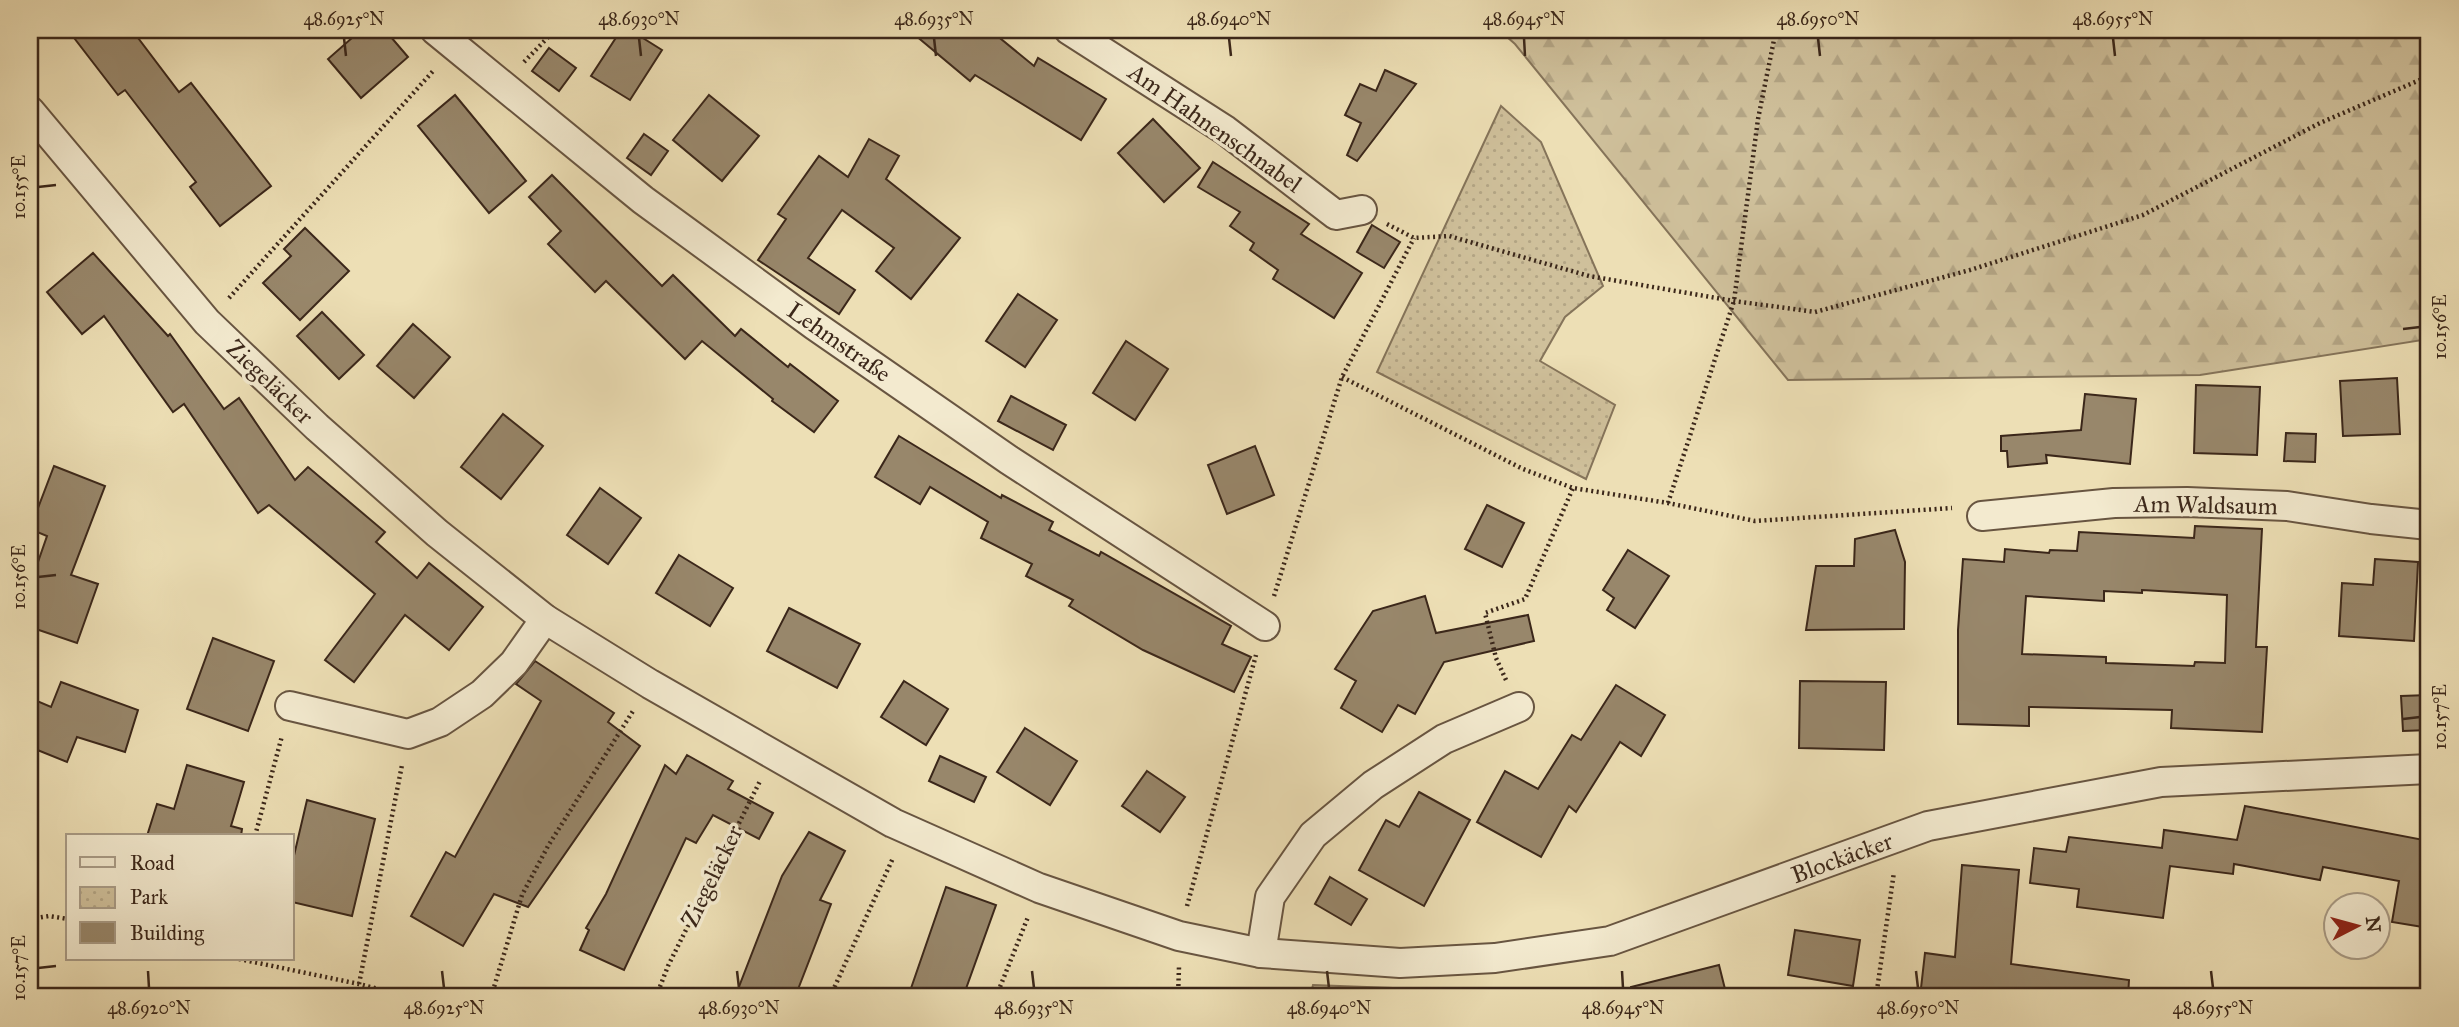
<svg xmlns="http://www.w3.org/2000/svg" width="2459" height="1027" viewBox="0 0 2459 1027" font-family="'IM FELL Great Primer',serif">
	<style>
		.grass { fill: url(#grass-tufts); stroke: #85745a; stroke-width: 2 }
		.forest { fill: url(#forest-firs); stroke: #85745a; stroke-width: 2 }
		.park { fill: url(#park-dots); stroke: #85745a; stroke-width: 2 }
		.building { fill: #98876b; stroke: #3b271a; stroke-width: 2; fill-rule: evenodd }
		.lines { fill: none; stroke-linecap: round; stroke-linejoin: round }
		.minor-casing { stroke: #685541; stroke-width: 32 }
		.path { stroke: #3b271a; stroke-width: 4.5; stroke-dasharray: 2 3.5; stroke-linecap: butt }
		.minor { stroke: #f3eacf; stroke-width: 28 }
		.ticks { fill: none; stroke: #3b271a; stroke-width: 2.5 }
		.labels { text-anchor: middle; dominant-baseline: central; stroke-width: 7; stroke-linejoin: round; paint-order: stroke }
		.street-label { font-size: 24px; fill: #3b271a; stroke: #f3eacf }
		.neatline { fill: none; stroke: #3b271a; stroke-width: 2.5 }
		.ticks-label { font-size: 18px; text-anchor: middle; fill: #3b271a }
	</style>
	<defs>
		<pattern id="grass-tufts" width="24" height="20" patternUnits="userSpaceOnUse" patternTransform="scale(1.75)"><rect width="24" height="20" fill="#cfc09b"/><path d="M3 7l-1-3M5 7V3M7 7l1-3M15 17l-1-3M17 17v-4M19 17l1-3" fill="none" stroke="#b3a585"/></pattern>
		<pattern id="forest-firs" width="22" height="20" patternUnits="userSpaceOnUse" patternTransform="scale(1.75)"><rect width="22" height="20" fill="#cfc09b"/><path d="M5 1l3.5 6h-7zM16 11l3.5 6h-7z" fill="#b3a585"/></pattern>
		<pattern id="park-dots" width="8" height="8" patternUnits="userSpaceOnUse" patternTransform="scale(1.75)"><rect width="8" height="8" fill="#cfc09b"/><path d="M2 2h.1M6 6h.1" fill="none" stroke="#b3a585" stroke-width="1.8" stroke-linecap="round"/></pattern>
	</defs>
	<rect width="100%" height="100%" fill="#eddfb5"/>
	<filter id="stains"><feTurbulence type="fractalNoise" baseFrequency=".00286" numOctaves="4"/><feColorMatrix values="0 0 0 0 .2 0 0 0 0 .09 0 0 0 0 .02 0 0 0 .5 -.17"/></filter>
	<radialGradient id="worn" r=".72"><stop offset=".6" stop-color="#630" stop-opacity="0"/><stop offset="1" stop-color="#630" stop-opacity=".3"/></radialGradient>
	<path class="grass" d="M1313 985 1392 988 1390 997H1310Z"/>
	<path class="forest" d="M1499 30H2429V339L2200 375 1788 380 1515 44Z"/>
	<path class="park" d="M1501 106 1541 142 1603 286 1565 317 1540 361 1615 405 1586 479 1377 372Z"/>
	<g class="building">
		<path d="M68 30H132L179 92 191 83 271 186 220 226 190 187 196 182 125 90 118 95Z"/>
		<path d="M361 30H385L408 57 361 98 328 59Z"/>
		<path d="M621 30H630L662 50 630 100 591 76Z"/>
		<path d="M909 30H990L1034 66 1038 58 1106 99 1081 140 975 75 970 81Z"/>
		<path d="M549 48 576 68 559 91 532 71Z"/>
		<path d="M1385 70 1416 84 1357 161 1347 155 1361 123 1345 115 1360 84 1376 91Z"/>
		<path d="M455 95 526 181 489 213 418 126Z"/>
		<path d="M709 95 759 136 722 181 673 140Z"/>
		<path d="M1153 119 1200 168 1164 202 1118 153Z"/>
		<path d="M644 134 668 151 651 175 627 158Z"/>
		<path d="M869 139 899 156 886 179 960 238 911 299 876 271 894 248 842 210 808 258 855 290 839 314 758 260 786 219 778 214 819 156 848 177Z"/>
		<path d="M1213 162 1309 224 1301 234 1362 273 1334 318 1273 279 1278 270 1250 250 1254 243 1230 226 1240 212 1198 187Z"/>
		<path d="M552 175 662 286 673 275 735 336 741 329 788 367 790 364 838 401 814 432 772 401 773 399 702 341 685 359 606 281 595 292 548 244 561 231 529 197Z"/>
		<path d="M1372 225 1400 242 1384 268 1357 252Z"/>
		<path d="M305 228 349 271 300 320 263 283 291 256 284 249Z"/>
		<path d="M93 253 168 336 170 334 224 409 239 398 295 480 308 467 385 532 376 542 417 578 429 563 483 607 449 650 405 615 354 682 325 660 375 594 269 505 258 513 184 404 173 412 104 316 82 334 47 292Z"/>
		<path d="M1018 294 1057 320 1025 367 986 341Z"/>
		<path d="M322 312 364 355 339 379 297 336Z"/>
		<path d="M413 324 450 357 414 398 377 366Z"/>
		<path d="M1126 341 1168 369 1135 420 1093 393Z"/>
		<path d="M2397 378 2400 434 2343 436 2340 381Z"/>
		<path d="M2196 385 2260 387 2257 455 2194 453Z"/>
		<path d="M2085 394 2136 399 2130 464 2046 455 2047 463 2008 467 2007 451H2001V436L2081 430Z"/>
		<path d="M1011 396 1066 425 1053 450 998 421Z"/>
		<path d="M503 414 543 446 501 499 461 467Z"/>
		<path d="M2286 433 2316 434 2315 462 2284 461Z"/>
		<path d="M899 436 1001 498 1002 495 1053 522 1049 530 1099 556 1101 552 1231 626 1222 644 1251 657 1234 692 1143 650 1069 606 1073 600 1026 576 1032 564 981 538 988 522 930 487 920 504 875 477Z"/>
		<path d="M1255 446 1274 495 1227 514 1208 465Z"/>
		<path d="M54 466 105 486 71 575 98 584 77 643 30 627V585L47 536 30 529Z"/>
		<path d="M600 488 641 518 608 564 567 535Z"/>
		<path d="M1487 505 1524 523 1502 567 1465 549Z"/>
		<path d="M2195 526 2262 529 2256 647H2267L2262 732 2171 728 2172 710 2029 707V726L1958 724V630L1963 559 2004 562 2005 549 2049 553 2050 550 2077 551 2079 532 2194 538ZM2142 590 2227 595 2225 663 2195 662 2194 666 2106 663V657L2022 654 2026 596 2104 601V591L2142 593Z"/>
		<path d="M1895 530 1905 562 1904 629 1806 630 1816 566H1854L1855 539Z"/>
		<path d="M1628 550 1669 576 1635 628 1607 610 1614 598 1603 590Z"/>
		<path d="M679 555 733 588 710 626 656 593Z"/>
		<path d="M2375 559 2418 562 2414 641 2339 636 2342 583 2373 585Z"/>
		<path d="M1425 596 1436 633 1528 615 1534 641 1444 662 1415 714 1398 705 1382 732 1341 708 1356 681 1335 669 1373 611Z"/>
		<path d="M789 608 860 644 837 688 767 651Z"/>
		<path d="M213 638 274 661 248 731 187 709Z"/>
		<path d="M535 661 614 713 608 722 640 746 528 907 494 894 463 946 411 916 446 852 455 857 541 701 516 684Z"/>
		<path d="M904 681 948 709 926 745 881 717Z"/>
		<path d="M1800 681 1886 682 1884 750 1799 748Z"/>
		<path d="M61 682 138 710 125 752 77 737 67 762 30 747V698L51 707Z"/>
		<path d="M1616 685 1665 715 1641 756 1620 742 1576 812 1569 806 1541 857 1477 822 1505 771 1538 789 1572 735 1581 740Z"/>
		<path d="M2429 695V730L2403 731 2401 696Z"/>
		<path d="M1025 728 1077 761 1050 805 997 772Z"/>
		<path d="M687 755 733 781 728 789 773 813 759 839 713 815 696 843 686 838 624 970 580 950 589 930 586 928 606 894 665 765 676 774Z"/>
		<path d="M940 756 986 777 974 802 929 781Z"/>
		<path d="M187 765 244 782 231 826 242 829 241 836H147L157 804 174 809Z"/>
		<path d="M1147 771 1185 797 1160 832 1122 806Z"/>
		<path d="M1419 792 1470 820 1424 906 1359 870 1386 820 1399 827Z"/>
		<path d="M307 800 375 819 352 916 292 902V864Z"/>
		<path d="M2245 806 2429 841V928L2392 922 2399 881 2323 867 2320 880 2234 864 2233 874 2170 866 2163 918 2077 907 2079 889 2030 883 2034 848 2066 852 2069 837 2162 848 2164 830 2237 840Z"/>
		<path d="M809 832 845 851 820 900 831 904 795 997H735L782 876Z"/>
		<path d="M1962 865 2019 870 2011 964 2129 980 2128 997H1920L1925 953 1955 957Z"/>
		<path d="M1330 877 1367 899 1351 925 1315 904Z"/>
		<path d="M946 887 996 905 963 997H908Z"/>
		<path d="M1795 930 1860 940 1853 986 1788 975Z"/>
		<path d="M1719 965 1727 997H1632L1631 987Z"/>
	</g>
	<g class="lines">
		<g class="minor-casing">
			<g id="minor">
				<path d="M435 30 643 200 814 325 1009 460 1265 626"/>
				<path d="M1069 30 1225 130 1336 215 1362 210"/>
				<path d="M30 111 207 322 317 427 437 533 545 619 650 684 893 823 1039 888 1179 936 1261 953 1400 963 1495 958 1610 941 1928 826 2161 782 2429 769"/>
				<path d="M1982 516 2114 503 2187 502 2287 506 2371 519 2429 525"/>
				<path d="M290 706 408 734 440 722 482 694 514 663 545 619"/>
				<path d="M1261 953 1270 897 1313 835 1373 785 1444 739 1519 707"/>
			</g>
		</g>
		<g class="path">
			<path d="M524 62 555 30"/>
			<path d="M1387 224 1414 238 1449 236 1589 276 1734 301 1815 312 1970 270 2143 215 2320 123 2429 76"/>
			<path d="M229 298 434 70"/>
			<path d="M1342 377 1523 469 1573 488 1668 503 1755 521 1952 508"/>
			<path d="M1668 503 1734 301 1758 119 1776 30"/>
			<path d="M1274 596 1342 377 1414 238"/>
			<path d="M1506 680 1496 658 1485 613 1525 599 1573 488"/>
			<path d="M255 836 282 736"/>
			<path d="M1187 906 1256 655"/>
			<path d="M30 919 49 916 68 919"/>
			<path d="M239 959 359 984 409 997"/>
			<path d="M359 984 402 765"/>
			<path d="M491 997 522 895 548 846 633 711"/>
			<path d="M656 997 668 966 760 781"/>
			<path d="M830 997 893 858"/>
			<path d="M996 997 1028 917"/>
			<path d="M1178 997 1179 967"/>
			<path d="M1876 997 1894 872"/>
		</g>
		<use href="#minor" class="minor"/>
	</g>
	<path class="ticks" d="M344 38 346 56M639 38 641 56M934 38 936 56M1229 38 1231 56M1524 38 1525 56M1818 38 1820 56M2113 38 2115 56M38 187 56 185M2403 329 2420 327M38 577 56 575M2403 719 2420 717M38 968 56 966M148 971 149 988M442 971 444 988M737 971 739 988M1032 971 1034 988M1327 971 1329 988M1622 971 1623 988M1916 971 1918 988M2211 971 2213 988"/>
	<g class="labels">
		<g class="street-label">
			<text transform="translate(1215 128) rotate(35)">Am Hahnenschnabel</text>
			<text transform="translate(839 342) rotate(35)">Lehmstraße</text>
			<text transform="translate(270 382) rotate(44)">Ziegeläcker</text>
			<text transform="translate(2206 505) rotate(1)">Am Waldsaum</text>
			<text transform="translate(1842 858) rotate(-20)">Blockäcker</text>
			<text transform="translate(712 876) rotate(-64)">Ziegeläcker</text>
		</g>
	</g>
	<rect width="2459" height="1027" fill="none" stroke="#eddfb5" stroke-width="77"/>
	<rect x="66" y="834" width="228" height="126" fill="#f3eacf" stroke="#a99c87" stroke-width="2"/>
	<rect x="80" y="857" width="35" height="10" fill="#f3eacf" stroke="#a99c87" stroke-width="2"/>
	<text x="130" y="870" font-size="21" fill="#3b271a">Road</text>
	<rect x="80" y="887" width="35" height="21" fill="url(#park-dots)" stroke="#a99c87" stroke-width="2"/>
	<text x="130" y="904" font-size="21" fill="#3b271a">Park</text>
	<rect x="80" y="922" width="35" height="21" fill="#98876b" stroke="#a99c87" stroke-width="2"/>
	<text x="130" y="940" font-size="21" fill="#3b271a">Building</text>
	<g transform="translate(2357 926) rotate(84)"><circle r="33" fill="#f3eacf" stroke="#a99c87" stroke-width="2"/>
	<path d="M0-5L12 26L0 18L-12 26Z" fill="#8f2418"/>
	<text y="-10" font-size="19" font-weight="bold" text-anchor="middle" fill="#3b271a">N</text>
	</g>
	<rect x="38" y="38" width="2382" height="950" class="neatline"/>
	<g class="ticks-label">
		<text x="344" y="25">48.6925°N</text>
		<text x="639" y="25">48.6930°N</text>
		<text x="934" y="25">48.6935°N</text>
		<text x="1229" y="25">48.6940°N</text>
		<text x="1524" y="25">48.6945°N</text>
		<text x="1818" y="25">48.6950°N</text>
		<text x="2113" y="25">48.6955°N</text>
		<text transform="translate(19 187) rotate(-90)" y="6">10.155°E</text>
		<text transform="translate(2440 327) rotate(-90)" y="6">10.156°E</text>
		<text transform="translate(19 577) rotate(-90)" y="6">10.156°E</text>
		<text transform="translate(2440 717) rotate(-90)" y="6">10.157°E</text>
		<text transform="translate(19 968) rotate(-90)" y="6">10.157°E</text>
		<text x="149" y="1014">48.6920°N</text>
		<text x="444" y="1014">48.6925°N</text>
		<text x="739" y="1014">48.6930°N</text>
		<text x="1034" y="1014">48.6935°N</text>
		<text x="1329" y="1014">48.6940°N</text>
		<text x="1623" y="1014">48.6945°N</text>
		<text x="1918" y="1014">48.6950°N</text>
		<text x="2213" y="1014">48.6955°N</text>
	</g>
	<rect width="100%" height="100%" filter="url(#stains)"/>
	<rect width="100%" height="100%" fill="url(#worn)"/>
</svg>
